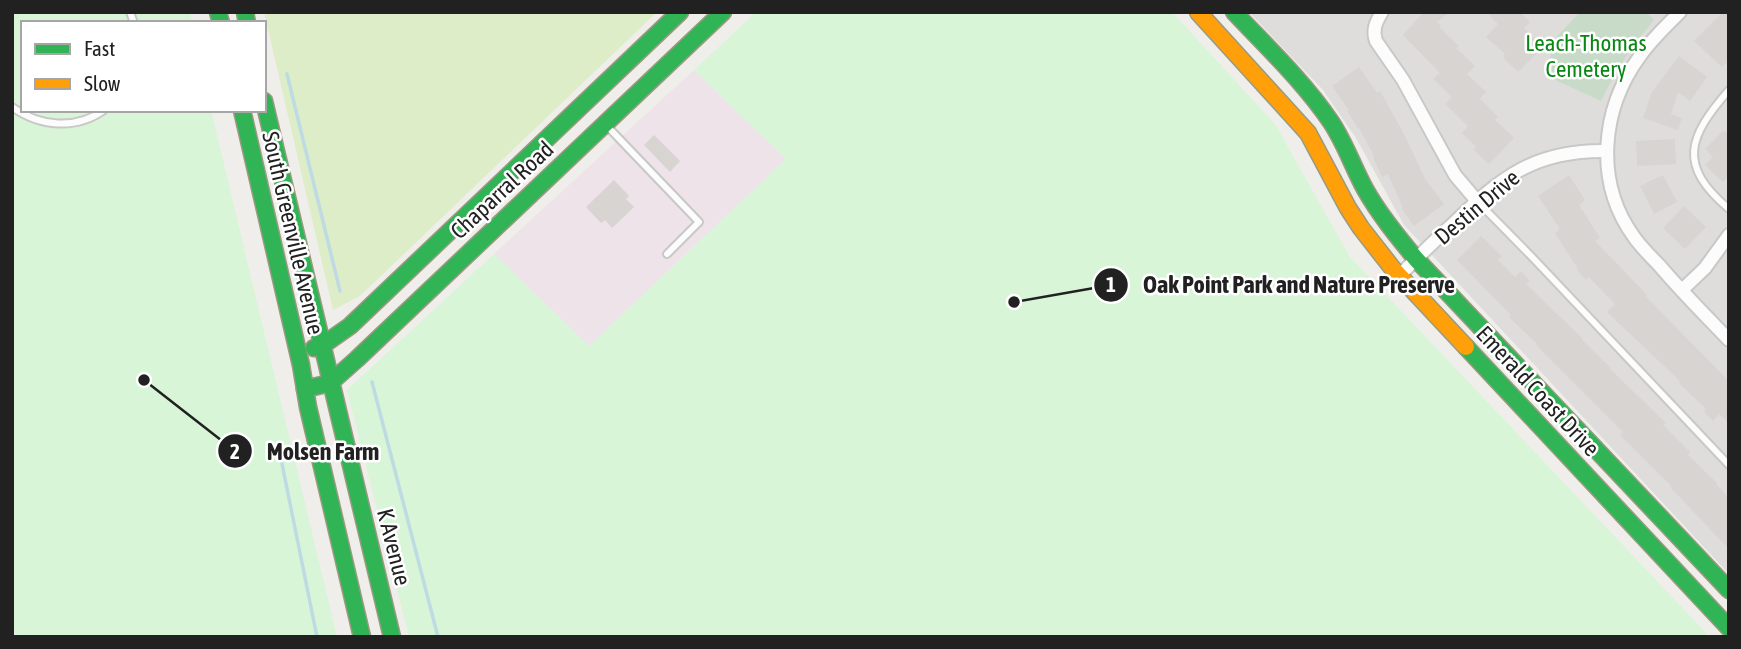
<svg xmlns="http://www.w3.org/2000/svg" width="1741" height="649" viewBox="0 0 1741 649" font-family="'Asap Condensed',sans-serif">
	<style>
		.residential { fill: #dfdddb }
		.industrial { fill: #ede3e9 }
		.grass { fill: #dcedc8 }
		.cemetery { fill: #c8dbc9 }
		.park { fill: #d8f5d8 }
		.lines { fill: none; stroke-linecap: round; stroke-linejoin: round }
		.stream { stroke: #bedbe3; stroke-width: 3.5 }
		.building { fill: #d7d4d1 }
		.lane-casing { stroke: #c8c8c6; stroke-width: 10 }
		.street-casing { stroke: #c8c8c6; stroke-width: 16 }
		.fast-casing { stroke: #999a81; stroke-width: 19 }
		.slow-casing { stroke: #999a81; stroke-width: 19 }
		.lane { stroke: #fdfcfc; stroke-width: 6 }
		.street { stroke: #fdfcfc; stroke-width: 12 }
		.fast { stroke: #30b455; stroke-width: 16 }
		.slow { stroke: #ff9f0a; stroke-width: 16 }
		.labels { text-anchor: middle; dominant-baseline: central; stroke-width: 5; stroke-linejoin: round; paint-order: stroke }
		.park-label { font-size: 23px; fill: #098613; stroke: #fff }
		.street-label { font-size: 23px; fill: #212121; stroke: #fff }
		.leader { fill: none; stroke: #212121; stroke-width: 2.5 }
		.callout-dot { fill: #212121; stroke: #fff; stroke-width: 2.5 }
		.mark-label { font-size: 21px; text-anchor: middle; font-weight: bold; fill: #fff }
		.callout-label { font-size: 24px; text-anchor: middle; font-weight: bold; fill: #212121; stroke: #fff; stroke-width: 5; stroke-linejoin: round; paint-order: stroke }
	</style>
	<rect width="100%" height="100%" fill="#f0eeea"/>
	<path class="residential" d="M1249 12H1729V574L1404 225 1356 138 1323 90Z"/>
	<path class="industrial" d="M694 70 786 159 589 346 494 254Z"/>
	<path class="grass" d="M264 12H657L360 296 333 310Z"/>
	<path class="cemetery" d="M1580 12H1646L1654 20C1631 47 1616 70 1601 101L1553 79 1549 45Z"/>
	<g class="park">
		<path d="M12 12H190L192 23H23V110H211L337 637H20L12 632Z"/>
		<path d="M756 12H1172L1275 124 1350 257 1710 637H409L347 390 494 254 589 346 786 159 694 70Z"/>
	</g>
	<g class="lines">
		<g class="stream">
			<path d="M287 74 340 291"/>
			<path d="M372 382 438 637"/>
			<path d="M279 449 317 637"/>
		</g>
	</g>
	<g class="building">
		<path d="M1424 12H1450L1437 22 1441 26 1440 28 1459 46 1456 48 1475 66 1467 74 1486 92 1480 99 1498 117 1495 120 1514 138 1489 164 1474 150 1476 147 1462 133 1468 126 1445 104 1452 97 1433 79 1440 73 1403 35Z"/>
		<path d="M1486 12H1520L1530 22 1524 28 1543 47 1518 72 1503 57 1505 54 1486 37 1498 24Z"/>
		<path d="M1723 12H1729V60L1722 67 1694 41Z"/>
		<path d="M1679 56 1707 77 1690 101 1678 92 1671 114 1682 118 1678 130 1643 118 1652 92Z"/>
		<path d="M1359 67 1377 93 1380 91 1404 134 1425 179 1444 204 1414 226 1402 209 1403 208 1388 174 1382 177 1373 157 1374 156 1359 128H1358L1347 111 1349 110 1332 86Z"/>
		<path d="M1723 131 1729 133V176L1723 182 1705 165 1713 157 1705 149Z"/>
		<path d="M654 135 680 161 670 172 644 145Z"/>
		<path d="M1675 139 1676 164 1637 166 1636 141Z"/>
		<path d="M1569 175 1585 200 1579 205 1600 238 1595 241 1647 295 1645 296 1729 381V423L1719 414 1713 421 1704 412 1706 409 1679 383 1680 381 1607 312 1615 304 1589 277 1586 280 1577 270 1578 269 1555 233 1560 229 1538 196Z"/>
		<path d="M1663 175 1677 202 1654 214 1640 186Z"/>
		<path d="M614 180 629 196 626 199 634 207 612 228 605 220 601 223 586 207Z"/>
		<path d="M1684 206 1706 227 1685 249 1663 228Z"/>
		<path d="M1481 236 1502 256 1498 260 1515 277 1521 271 1530 281 1526 284 1583 339 1582 340 1610 367 1609 368 1666 423 1663 425 1690 452 1688 455 1717 483 1716 484 1729 498V549L1670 487 1671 486 1620 435 1623 432 1536 345 1537 344 1509 317 1511 315 1457 260Z"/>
	</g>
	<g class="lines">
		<g class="lane-casing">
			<g id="lane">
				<path d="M130 12 134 23"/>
				<path d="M1729 90C1688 137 1677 165 1729 209"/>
				<path d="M12 107C40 127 76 130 104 110"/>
				<path d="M607 126 699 222 667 254"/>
				<path d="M1477 201 1532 257 1729 465"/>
			</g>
		</g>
		<g class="street-casing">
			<g id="street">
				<path d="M1382 12C1376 22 1372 30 1376 41L1403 80 1455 175 1477 201"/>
				<path d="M1680 12C1666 26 1651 40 1640 56 1601 109 1594 182 1634 237 1641 247 1650 256 1659 265 1681 291 1705 315 1729 340"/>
				<path d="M1399 276C1417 258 1435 240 1454 223 1502 176 1536 150 1606 151"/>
				<path d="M1682 290 1705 268 1729 235"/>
			</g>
		</g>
		<g class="fast-casing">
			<g id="fast">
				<path d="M218 12 221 23"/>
				<path d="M245 12 247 23"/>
				<path d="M1234 12C1267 47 1303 81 1331 122 1345 143 1353 167 1365 189 1379 214 1398 237 1416 259L1729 590"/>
				<path d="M264 101 392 637"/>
				<path d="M242 110 301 365 308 407 362 637"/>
				<path d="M1466 347 1729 628"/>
				<path d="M314 348 323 345 350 326 680 12"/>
				<path d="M305 389 330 383 357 359 723 12"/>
			</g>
		</g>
		<g class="slow-casing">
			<path id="slow" d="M1198 12 1308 133 1348 208 1361 228 1393 269 1466 347"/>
		</g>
		<use href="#lane" class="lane"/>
		<use href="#street" class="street"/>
		<use href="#fast" class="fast"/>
		<use href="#slow" class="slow"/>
	</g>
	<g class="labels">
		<g class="park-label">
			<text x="1586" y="43">Leach-Thomas<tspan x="1586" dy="26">Cemetery</tspan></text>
		</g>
		<g class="street-label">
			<text transform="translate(502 190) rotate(-43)">Chaparral Road</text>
			<text transform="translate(1477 207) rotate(-40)">Destin Drive</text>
			<text transform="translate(293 233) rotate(77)">South Greenville Avenue</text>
			<text transform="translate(1538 391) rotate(47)">Emerald Coast Drive</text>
			<text transform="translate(394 547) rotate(76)">K Avenue</text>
		</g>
	</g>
	<path class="leader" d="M1014 302L1111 285M144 380L235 451"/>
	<g class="callout-dot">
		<circle cx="1014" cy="302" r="7"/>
		<circle cx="144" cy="380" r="7"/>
		<circle cx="1111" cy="285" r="18"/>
		<circle cx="235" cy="451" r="18"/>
	</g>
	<g class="mark-label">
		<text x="1111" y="292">1</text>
		<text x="235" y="459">2</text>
	</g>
	<g class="callout-label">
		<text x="1299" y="293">Oak Point Park and Nature Preserve</text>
		<text x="323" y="460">Molsen Farm</text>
	</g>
	<rect width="1741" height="649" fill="none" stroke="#212121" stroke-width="28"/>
	<rect x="21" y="21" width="245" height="91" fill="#ffffff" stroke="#a6a6a6" stroke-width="2"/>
	<rect x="35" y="44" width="35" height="10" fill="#30b455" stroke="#a6a6a6" stroke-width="2"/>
	<text x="84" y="56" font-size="21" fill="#212121">Fast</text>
	<rect x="35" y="79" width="35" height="10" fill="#ff9f0a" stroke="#a6a6a6" stroke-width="2"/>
	<text x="84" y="91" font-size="21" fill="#212121">Slow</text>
</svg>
